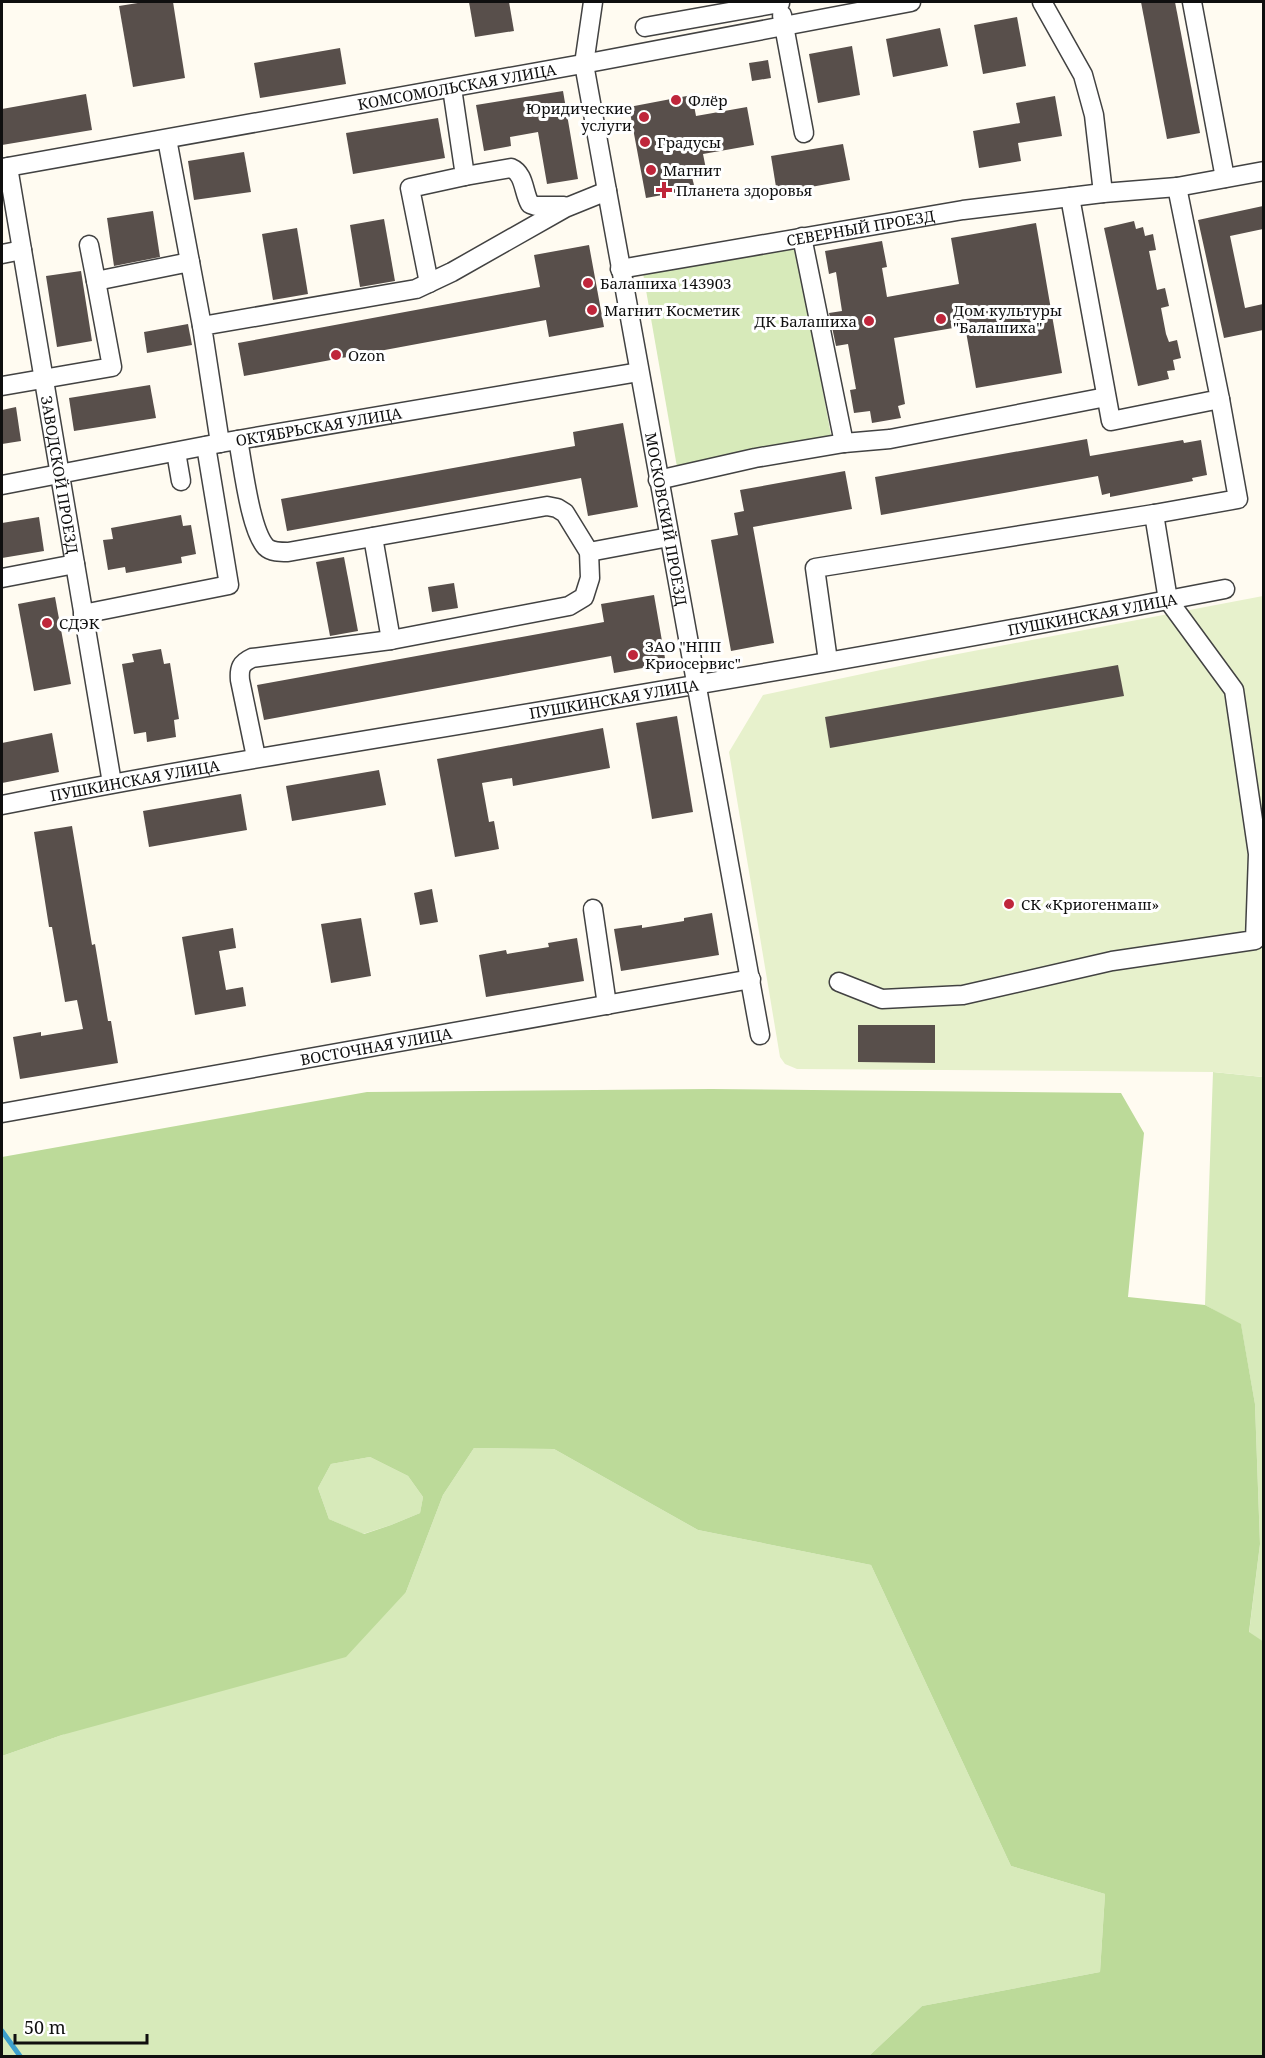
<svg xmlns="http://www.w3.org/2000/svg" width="1265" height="2058" viewBox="0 0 1265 2058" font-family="'Noto Serif',serif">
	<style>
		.green { fill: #d7eaba }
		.forest { fill: #bcda99; fill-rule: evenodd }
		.pitch { fill: #e7f1cc }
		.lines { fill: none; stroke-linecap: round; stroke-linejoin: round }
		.stream { stroke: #3da0cd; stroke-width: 5 }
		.building { fill: #584f4b }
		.minor-casing { stroke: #424242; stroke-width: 21 }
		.minor { stroke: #fff; stroke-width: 18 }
		.poi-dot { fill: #bf263b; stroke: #fff; stroke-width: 2 }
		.labels { text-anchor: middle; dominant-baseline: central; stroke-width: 6; stroke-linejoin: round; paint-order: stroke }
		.street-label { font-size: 15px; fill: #0f0f0f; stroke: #fff }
		.poi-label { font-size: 15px; fill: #0f0f0f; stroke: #fff; text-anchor: start }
	</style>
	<rect width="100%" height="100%" fill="#fffbf1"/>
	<g class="green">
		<path d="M796 245 831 435 677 467 643 273Z"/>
		<path d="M1213 1072 1263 1077V1642L1249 1633 1260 1544 1255 1404 1241 1325 1205 1305Z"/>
		<path d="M474 1448 554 1449 698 1530 871 1565 1011 1866 1105 1894 1100 1972 922 2006 869 2056H2V1756L62 1735 406 1592 443 1495Z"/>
		<path d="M370 1457 408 1476 423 1497 420 1513 391 1525 363 1534 329 1519 318 1488 331 1464Z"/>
	</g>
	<path class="forest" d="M711 1089 1121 1093 1144 1133 1128 1297 1205 1305 1241 1324 1255 1404 1260 1544 1249 1632 1264 1642 1263 2056H869L922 2006 1100 1972 1105 1894 1011 1866 871 1565 698 1530 554 1449 474 1448 443 1495 406 1592 346 1657 62 1735 2 1756V1157L367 1092ZM370 1457 408 1476 423 1497 420 1513 391 1525 364 1534 329 1519 318 1488 331 1464Z"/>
	<path class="pitch" d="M1263 596V1077L1213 1072 797 1069 785 1064 780 1057 729 752 763 695 942 657Z"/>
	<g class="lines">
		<path class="stream" d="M2 2031 20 2056"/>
	</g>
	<g class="building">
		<path d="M144 2H173L185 78 133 87 119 6Z"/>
		<path d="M469 2H509L514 31 475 37Z"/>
		<path d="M1141 2H1175L1200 133 1167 139Z"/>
		<path d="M1017 17 1026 66 983 74 974 25Z"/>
		<path d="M940 28 948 66 893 77 886 39Z"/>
		<path d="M852 46 860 95 818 103 809 54Z"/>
		<path d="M340 48 346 84 260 98 254 63Z"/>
		<path d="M768 60 771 78 752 81 749 63Z"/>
		<path d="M563 91 578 179 547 184 538 132 510 137 511 146 484 151 476 105Z"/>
		<path d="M86 94 92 130 2 145V109Z"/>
		<path d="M692 95 696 116 747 107 754 145 703 154 707 174 692 177 695 189 646 198 629 107Z"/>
		<path d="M1055 96 1062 136 1018 143 1021 161 979 168 973 131 1020 123 1016 103Z"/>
		<path d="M438 118 445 158 353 174 346 133Z"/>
		<path d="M843 144 850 180 777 193 771 156Z"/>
		<path d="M244 152 251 192 194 200 188 161Z"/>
		<path d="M1263 206V229L1230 236 1245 308 1263 304V330L1224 338 1198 220Z"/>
		<path d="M153 211 160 257 114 266 107 218Z"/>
		<path d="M384 219 395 281 360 287 350 225Z"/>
		<path d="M1134 221 1136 229 1143 227 1145 236 1153 234 1156 250 1149 251 1157 290 1165 288 1169 306 1161 308 1166 334 1169 342 1177 340 1181 358 1173 360 1175 370 1167 371 1169 379 1138 386 1104 228Z"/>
		<path d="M1036 223 1062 373 976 388 965 326 894 338 905 404 898 406 901 418 872 423 870 411 854 413 850 390 856 389 848 344 836 346 829 313 842 311 836 272 829 274 825 251 882 241 887 267 882 268 887 297 959 284 951 238Z"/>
		<path d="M297 228 308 294 273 300 262 234Z"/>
		<path d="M589 245 604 327 549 337 546 320 244 376 238 343 540 287 534 255Z"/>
		<path d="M81 271 92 341 57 347 46 276Z"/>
		<path d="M188 324 192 345 147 353 144 332Z"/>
		<path d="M150 385 156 418 74 431 69 398Z"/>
		<path d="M16 407 21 441 2 444V410Z"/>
		<path d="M623 423 638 507 588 516 581 478 287 531 281 499 575 446 573 432Z"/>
		<path d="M1087 439 1090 456 1183 440 1184 443 1201 440 1207 475 1192 478 1193 481 1110 497V493L1102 495 1098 476 881 515 875 477Z"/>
		<path d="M845 471 852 509 753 527 774 643 731 651 711 540 738 535 734 513 744 511 740 490Z"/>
		<path d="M181 515 183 526 191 525 196 554 181 557 182 563 126 573 125 567 108 570 103 540 113 539 111 528Z"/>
		<path d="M39 517 44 551 2 558V523Z"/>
		<path d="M344 557 358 631 330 636 316 562Z"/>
		<path d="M454 583 458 608 432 612 428 587Z"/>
		<path d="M654 595 666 664 614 673 611 656 264 720 257 685 604 622 601 604Z"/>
		<path d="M55 597 71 684 34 691 18 604Z"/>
		<path d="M161 649 164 664 170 663 179 719 174 720 176 737 147 742 146 732 134 734 122 664 134 662 132 654Z"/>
		<path d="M1118 665 1124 696 830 748 825 717Z"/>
		<path d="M677 716 693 812 652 819 636 723Z"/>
		<path d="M603 728 610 768 513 786 512 778 482 783 489 822 494 821 499 849 455 857 437 759Z"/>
		<path d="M52 733 59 772 2 783V743Z"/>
		<path d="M379 770 386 805 292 821 286 786Z"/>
		<path d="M241 794 247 830 149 847 143 811Z"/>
		<path d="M72 826 92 945 95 944 108 1021H111L118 1063 20 1079 13 1037 41 1032V1036L83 1029 77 1000 65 1002 52 927H49L34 832Z"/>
		<path d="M432 889 438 922 420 925 414 893Z"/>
		<path d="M712 913 719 955 621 971 614 929 642 925V928L684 921V918Z"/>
		<path d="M361 918 371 976 331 983 321 924Z"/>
		<path d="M233 928 236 948 219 951 226 990 243 987 246 1006 195 1015 182 937Z"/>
		<path d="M577 938 584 981 486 997 479 955 506 950 507 954 549 947 548 943Z"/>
		<path d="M858 1025H935V1063L858 1062Z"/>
	</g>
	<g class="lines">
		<g class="minor-casing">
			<g id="minor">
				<path id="s1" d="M593 2 584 64 760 1035"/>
				<path d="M1042 2 1083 75 1094 115 1103 193"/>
				<path d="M1192 2 1225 178"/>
				<path d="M782 15 804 133"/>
				<path d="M645 27 780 3"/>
				<path d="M167 139 190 262"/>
				<path id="s2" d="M8 167 112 783"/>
				<path id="s3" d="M2 168 599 61 911 2"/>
				<path d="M465 176 511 168C525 174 523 192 530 204L536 206H564"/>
				<path d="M1070 197 1111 421 1220 399 1177 187"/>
				<path d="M802 237 844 443"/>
				<path d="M89 245 96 281 190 262 202 326"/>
				<path d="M2 254 22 250"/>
				<path id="s4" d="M620 269 963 210 1103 193 1177 187 1264 171"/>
				<path d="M429 283 410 188 465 176 452 88"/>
				<path d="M2 386 112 367 96 281"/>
				<path d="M238 440C243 465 250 530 266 547 271 552 280 552 288 552L547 506 557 508 565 513 589 552 590 578 584 597 569 606 391 640 252 658C241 663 239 668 240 680L256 757"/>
				<path d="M220 443 202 326 416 289 452 272 565 208 607 191"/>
				<path d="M176 452 181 481"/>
				<path d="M658 480 755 458 844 443 890 439 1106 397"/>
				<path id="s5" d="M2 485 220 443 639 372"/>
				<path d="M1154 514 1238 499 1220 399"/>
				<path d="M373 537 391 640"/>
				<path d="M589 552 669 537"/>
				<path d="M2 578 75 564"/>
				<path d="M83 614 229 585 206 446"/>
				<path d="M828 661 815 568 1154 514 1168 600 1234 690 1258 854 1255 940 1112 961 963 995 882 999 839 982"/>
				<path id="s6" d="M2 805C212 763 424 732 635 695 832 662 1029 627 1225 589"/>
				<path d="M593 909 607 1005"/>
				<path id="s7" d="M2 1113 751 979"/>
			</g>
		</g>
		<use href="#minor" class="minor"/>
	</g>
	<g class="poi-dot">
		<circle cx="676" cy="100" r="6"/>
		<circle cx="644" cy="117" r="6"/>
		<circle cx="645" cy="142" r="6"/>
		<circle cx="651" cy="170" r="6"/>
		<path d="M661 181h6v6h6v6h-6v6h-6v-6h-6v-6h6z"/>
		<circle cx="588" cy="283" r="6"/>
		<circle cx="592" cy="310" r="6"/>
		<circle cx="941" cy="319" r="6"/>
		<circle cx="869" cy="321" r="6"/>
		<circle cx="336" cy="355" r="6"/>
		<circle cx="47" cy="623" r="6"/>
		<circle cx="633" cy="655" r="6"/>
		<circle cx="1009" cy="904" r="6"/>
	</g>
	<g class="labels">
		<g class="street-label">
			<text stroke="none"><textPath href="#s3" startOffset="462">КОМСОМОЛЬСКАЯ УЛИЦА</textPath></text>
			<text stroke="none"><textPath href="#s4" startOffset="244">СЕВЕРНЫЙ ПРОЕЗД</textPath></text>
			<text stroke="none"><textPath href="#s5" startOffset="322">ОКТЯБРЬСКАЯ УЛИЦА</textPath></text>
			<text stroke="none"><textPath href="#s2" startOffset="312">ЗАВОДСКОЙ ПРОЕЗД</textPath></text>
			<text stroke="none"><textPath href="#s1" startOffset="525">МОСКОВСКИЙ ПРОЕЗД</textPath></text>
			<text stroke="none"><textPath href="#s6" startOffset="1107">ПУШКИНСКАЯ УЛИЦА</textPath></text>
			<text stroke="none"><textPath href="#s6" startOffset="621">ПУШКИНСКАЯ УЛИЦА</textPath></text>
			<text stroke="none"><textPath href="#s6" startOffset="135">ПУШКИНСКАЯ УЛИЦА</textPath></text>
			<text stroke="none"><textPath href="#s7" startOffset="380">ВОСТОЧНАЯ УЛИЦА</textPath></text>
		</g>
		<g class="poi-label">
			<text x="688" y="100">Флёр</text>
			<text x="632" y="108" text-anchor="end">Юридические<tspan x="632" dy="17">услуги</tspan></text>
			<text x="657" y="142">Градусы</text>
			<text x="663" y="170">Магнит</text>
			<text x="676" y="190">Планета здоровья</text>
			<text x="600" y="283">Балашиха 143903</text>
			<text x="604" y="310">Магнит Косметик</text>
			<text x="953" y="310">Дом культуры<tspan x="953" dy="17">"Балашиха"</tspan></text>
			<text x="857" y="321" text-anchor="end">ДК Балашиха</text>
			<text x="348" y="355">Ozon</text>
			<text x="59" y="623">СДЭК</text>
			<text x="645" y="646">ЗАО "НПП<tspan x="645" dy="17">Криосервис"</tspan></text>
			<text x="1021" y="904">СК «Криогенмаш»</text>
		</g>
	</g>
	<rect width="1265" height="2058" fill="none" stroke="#0f0f0f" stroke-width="6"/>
	<path d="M15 2034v9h132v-9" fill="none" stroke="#0f0f0f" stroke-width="3"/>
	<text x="24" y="2034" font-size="18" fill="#0f0f0f" stroke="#ffffff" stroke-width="4.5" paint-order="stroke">50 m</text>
</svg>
